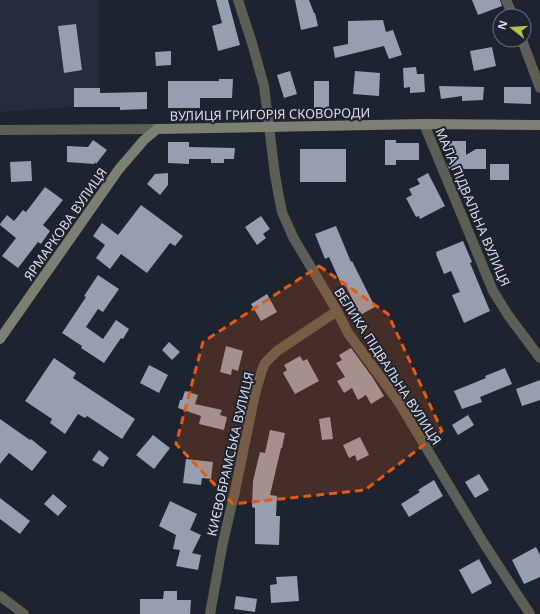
<svg xmlns="http://www.w3.org/2000/svg" width="540" height="614" viewBox="0 0 540 614" font-family="'Noto Sans',sans-serif">
	<style>
		.built { fill: #242c3d }
		.building { fill: #979eaf }
		.lines { fill: none; stroke-linecap: round; stroke-linejoin: round }
		.street { stroke: #5d5e56; stroke-width: 10 }
		.secondary { stroke: #7d7f73; stroke-width: 10 }
		.marked { fill: #e8590c; fill-opacity: 0.2; stroke: #e8590c; stroke-width: 3; stroke-dasharray: 8 5; stroke-linejoin: round }
		.labels { text-anchor: middle; dominant-baseline: central; stroke-width: 4; stroke-linejoin: round; paint-order: stroke }
		.street-label { font-size: 13px; fill: #d9dde6; stroke: #1d232f }
	</style>
	<rect width="100%" height="100%" fill="#1d232f"/>
	<path class="built" d="M0 0H98L100 107H74L0 112Z"/>
	<g class="building">
		<path d="M216 0H228L240 45 218 51 212 26 222 23Z"/>
		<path d="M295 0H309L314 13H315L318 26 301 30Z"/>
		<path d="M472 0H500L502 6 478 15Z"/>
		<path d="M383 20 386 32 393 30 402 55 389 59 384 46 335 58 333 47 348 44V21Z"/>
		<path d="M76 24 82 70 64 73 58 26Z"/>
		<path d="M492 47 496 66 474 71 470 51Z"/>
		<path d="M171 51V65L156 66 155 52Z"/>
		<path d="M416 67 417 74H424L425 92 410 93V87L404 88 403 68Z"/>
		<path d="M290 71 297 94 284 98 277 75Z"/>
		<path d="M355 71 380 73 379 96 353 94Z"/>
		<path d="M219 79H233L232 98H200V108H168V81H219Z"/>
		<rect x="314" y="81" width="15" height="27"/>
		<path d="M439 86 484 87 483 100 462 101V96L441 99Z"/>
		<path d="M504 87H531V104L504 103Z"/>
		<path d="M74 88H100V93L147 92V109L120 110V107H74Z"/>
		<path d="M93 140 107 150 96 164 95 162 94 164 67 162V146L88 147Z"/>
		<path d="M385 140H396V143H419V160H396V165H385Z"/>
		<path d="M449 141H466V155L476 149H486V169H449L447 164 455 160H449Z"/>
		<path d="M168 142H189V147L235 148 234 159H224V163H211V159H189V164L168 163Z"/>
		<rect x="300" y="149" width="46" height="33"/>
		<path d="M31 161 32 181 11 182 10 162Z"/>
		<rect x="490" y="164" width="19" height="16"/>
		<path d="M168 173V185L160 195 147 184 155 174Z"/>
		<path d="M428 173 445 206 420 219 419 216 416 217 406 198 412 195 409 189 420 184 417 179Z"/>
		<path d="M45 187 63 200 43 225 50 231 41 244 38 242 18 268 2 256 16 238 0 225V224L7 215 14 221 23 210 26 212Z"/>
		<path d="M141 205 183 236 175 246 170 243 147 273 121 254 110 269 96 258 105 245 93 236 102 223 118 235Z"/>
		<path d="M261 216 270 229 263 234 266 238 257 245 245 227Z"/>
		<path d="M336 226 351 262 352 261 375 307 360 315 345 284 342 286 329 257 325 259 315 234Z"/>
		<path d="M463 241 472 262 470 263 490 311 464 323 452 295 460 292 451 271 444 274 436 254H437L436 252Z"/>
		<path d="M98 275 119 289 103 312 98 309 86 327 103 339 116 320 129 329 123 339 121 338 104 363 81 348 82 346 62 333 86 297 84 296Z"/>
		<path d="M267 294 277 312 261 321 251 304Z"/>
		<path d="M169 342 180 352 172 360 162 350Z"/>
		<path d="M226 346 243 351 238 371 232 369 231 375 220 372Z"/>
		<path d="M351 348 373 378 384 396 371 404 366 395 358 400 352 388 344 393 337 381 345 377 336 363 342 360 339 355Z"/>
		<path d="M300 356 303 361 307 359 319 381 295 394 283 373 287 370 284 365Z"/>
		<path d="M54 358 76 373 73 378 135 419 122 439 87 416 85 418 78 414 65 434 50 423 52 419 25 401Z"/>
		<path d="M149 365 168 375 159 393 140 383Z"/>
		<path d="M505 368 512 384 480 397 482 402 462 409 454 391 486 378 485 376Z"/>
		<path d="M540 380V400L522 406 516 389Z"/>
		<path d="M185 391 198 395 195 404 222 410 220 415 227 417 224 430 199 424 201 416 178 408 180 400H182Z"/>
		<path d="M468 415 474 425 458 435 452 425Z"/>
		<path d="M330 417 333 439 322 440 319 419Z"/>
		<path d="M0 419 30 440 31 439 47 452 32 471 9 453 0 464Z"/>
		<path d="M270 430 285 433 282 448H281L270 495 277 496 276 516H280L279 545 255 544V508L252 507 253 481 260 452 265 453Z"/>
		<path d="M153 435 170 448 154 469 136 455Z"/>
		<path d="M360 437 369 455 357 461 355 455 349 458 343 445Z"/>
		<path d="M99 450 109 458 103 467 92 460Z"/>
		<path d="M186 459 213 462 211 479 202 478 201 485 183 483Z"/>
		<path d="M479 474 489 490 475 498 465 482Z"/>
		<path d="M434 480 443 496 409 517 401 504 420 492 418 490Z"/>
		<path d="M53 494 67 506 58 516 44 504Z"/>
		<path d="M0 498 30 521 20 534 0 519Z"/>
		<path d="M170 501 197 514 190 530 201 535 192 553 201 555 198 570 176 566 180 550 173 549 176 535 159 526Z"/>
		<path d="M536 547 540 555V577L524 584 512 560Z"/>
		<path d="M479 559 492 583 472 594 459 570Z"/>
		<path d="M297 576 299 601 271 603 270 585 277 584 276 577Z"/>
		<path d="M164 591H177V600H191L190 614H140V599H163Z"/>
		<path d="M236 596 257 599 255 612 234 609Z"/>
	</g>
	<g class="lines">
		<g class="street">
			<path d="M238 0 252 43 264 86 275 175 279 197 282 212 293 237 337 311 348 333 398 401 483 542 530 614"/>
			<path d="M506 0 513 16"/>
			<path d="M522 40 540 88"/>
			<path d="M424 124 493 291 508 315 540 358"/>
			<path d="M0 130 157 129"/>
			<path d="M0 596 24 614"/>
			<path d="M210 614 223 542 235 491 255 394 262 370 265 363 277 351 337 311"/>
		</g>
		<path class="secondary" d="M0 339 119 169 144 140 157 129 424 124 540 125"/>
	</g>
	<path class="marked" d="M319 266 388 314 442 431 365 490 233 504 176 444 203 342Z"/>
	<g class="labels">
		<g class="street-label">
			<text transform="translate(270 114) rotate(-1)">ВУЛИЦЯ ГРИГОРІЯ СКОВОРОДИ</text>
			<text transform="translate(473 207) rotate(67)">МАЛА ПІДВАЛЬНА ВУЛИЦЯ</text>
			<text transform="translate(65 224) rotate(-55)">ЯРМАРКОВА ВУЛИЦЯ</text>
			<text transform="translate(388 366) rotate(57)">ВЕЛИКА ПІДВАЛЬНА ВУЛИЦЯ</text>
			<text transform="translate(230 454) rotate(-77)">КИЄВОБРАМСЬКА ВУЛИЦЯ</text>
		</g>
	</g>
	<g transform="translate(512 28) rotate(287)"><circle r="19" fill="#1d232f" stroke="#686d78"/>
	<path d="M0-3L7 15L0 10L-7 15Z" fill="#b9c046"/>
	<text y="-6" font-size="11" font-weight="bold" text-anchor="middle" fill="#d9dde6">N</text>
	</g>
</svg>
